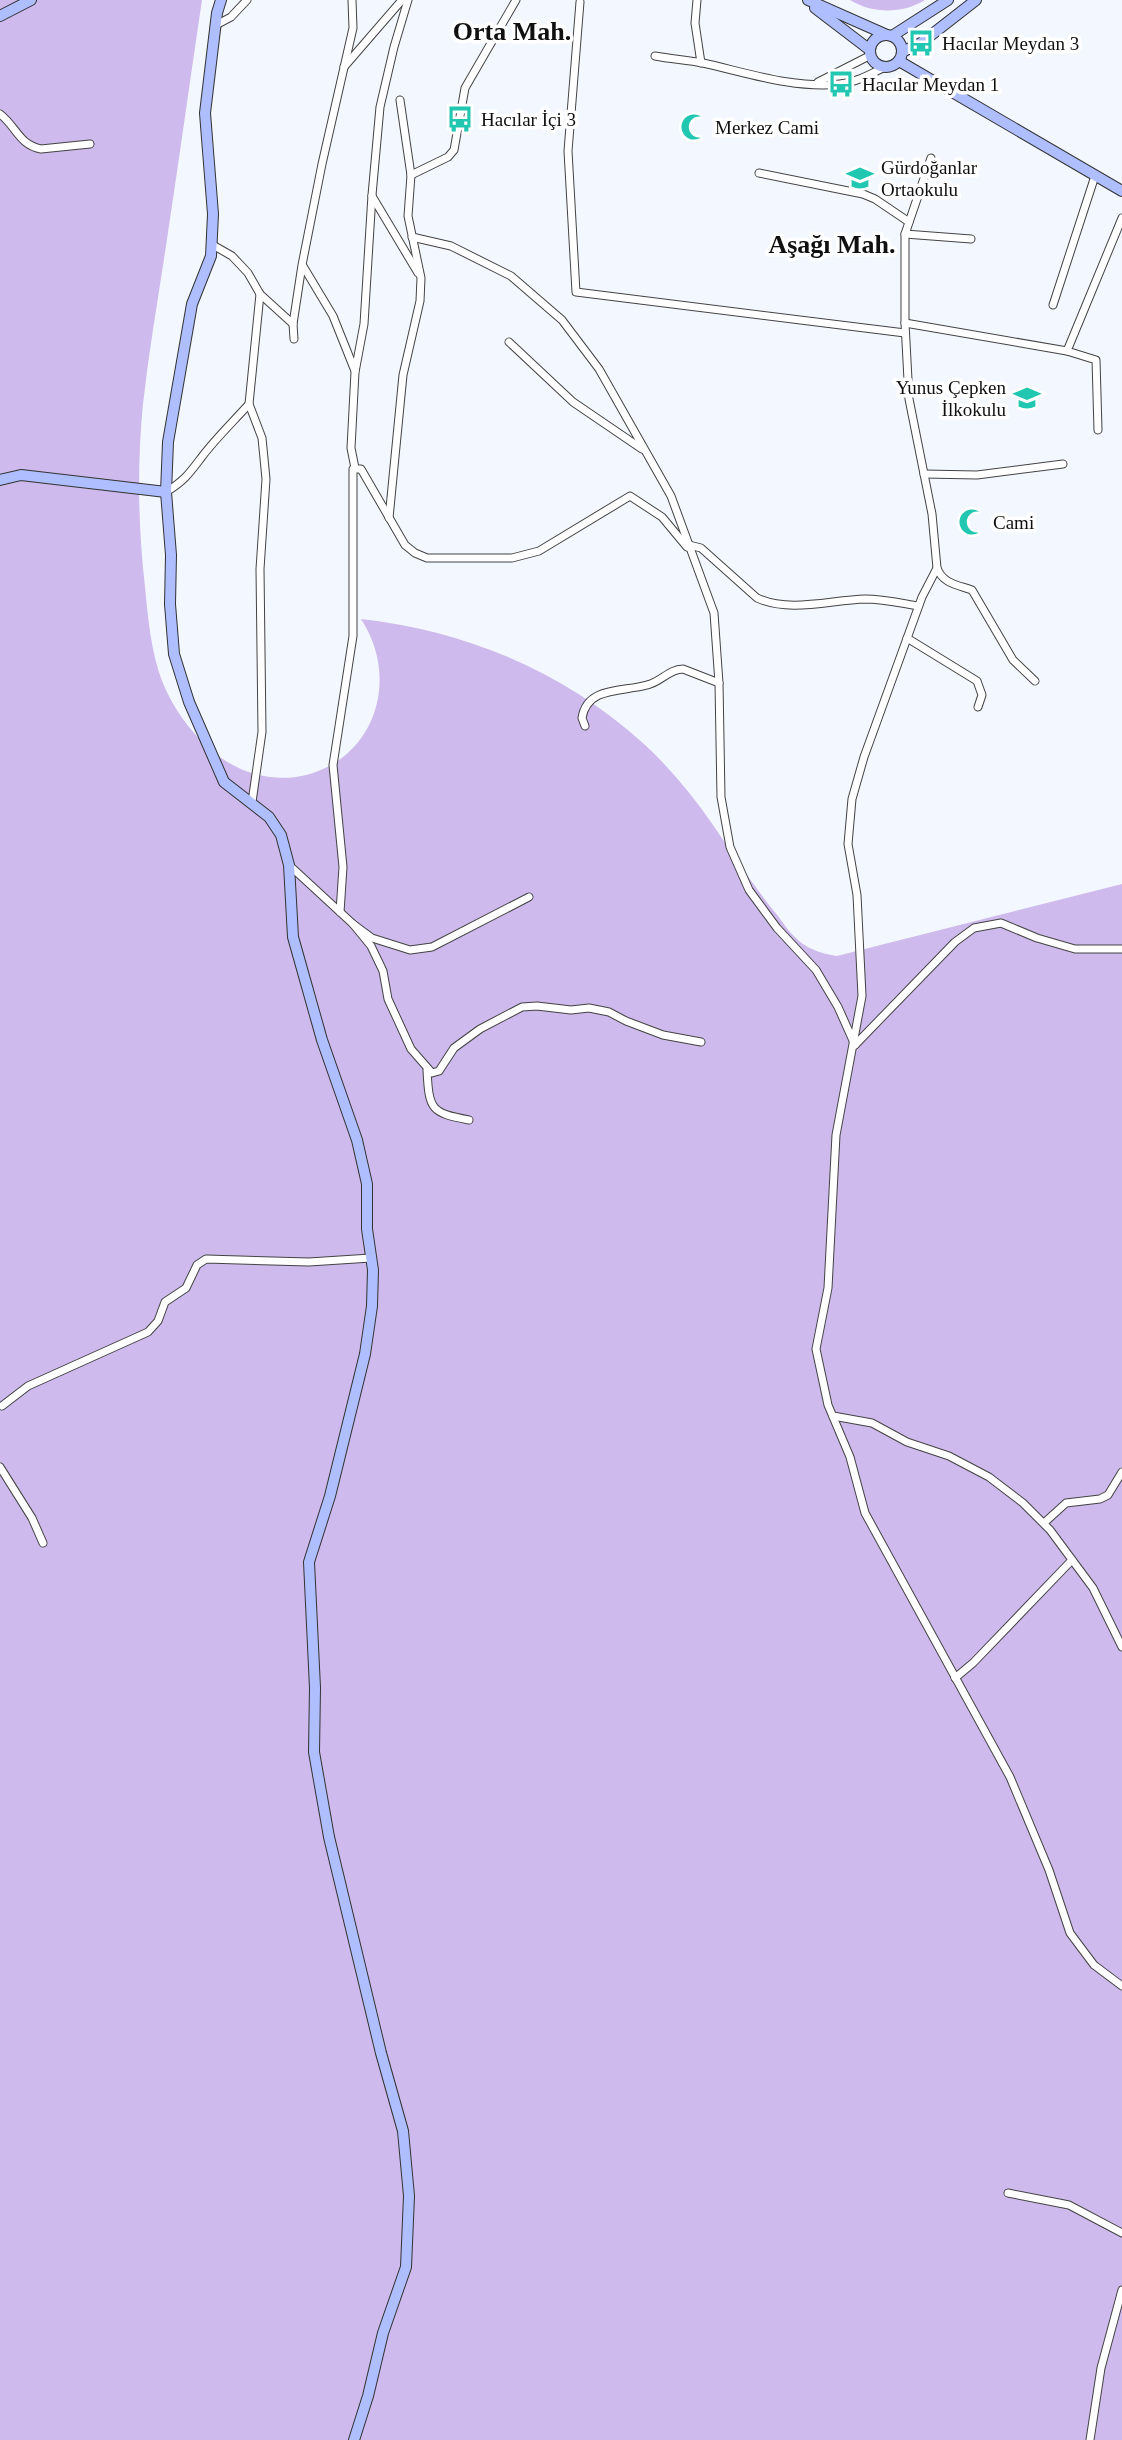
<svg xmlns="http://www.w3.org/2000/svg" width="1122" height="2440" viewBox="0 0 1122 2440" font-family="'Times New Roman',serif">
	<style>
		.green { fill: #cebaec }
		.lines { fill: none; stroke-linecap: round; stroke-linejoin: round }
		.street-casing { stroke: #434343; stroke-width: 9 }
		.secondary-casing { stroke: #323232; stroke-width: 12 }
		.street { stroke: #fff; stroke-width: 7 }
		.secondary { stroke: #aebeff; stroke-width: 10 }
		.labels { text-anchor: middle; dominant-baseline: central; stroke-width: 7; stroke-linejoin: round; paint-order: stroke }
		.poi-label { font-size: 19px; fill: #101010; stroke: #fff; text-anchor: start }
		.district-label { font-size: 26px; font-weight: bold; fill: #101010; stroke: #fff }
	</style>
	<rect width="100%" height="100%" fill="#f3f7ff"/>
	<g class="green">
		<path d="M0 0H202C190 80 179 160 167 239 159 294 149 349 143 404 137 465 138 526 145 587 148 618 151 652 162 681 173 708 190 732 212 751 236 771 265 781 296 777 373 765 402 681 361 619 467 631 565 672 644 744 670 768 693 796 713 825 734 856 754 887 778 916 785 926 793 937 803 944 813 951 825 954 837 956L1122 884V2440H0Z"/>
		<path d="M850 0H925C902 14 873 14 850 0Z"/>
	</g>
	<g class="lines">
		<g class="street-casing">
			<g id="street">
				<path d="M697 0 695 23 701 63"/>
				<path d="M580 2 568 151 576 292 905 333"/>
				<path d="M216 25 231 17 247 0"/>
				<path d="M655 56C671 59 687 60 703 63 748 73 794 89 840 84 857 82 871 74 885 67"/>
				<path d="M344 67 402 0"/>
				<path d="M818 82 871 55"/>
				<path d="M0 114C16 126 19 145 41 149L90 144"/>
				<path d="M931 158 905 234V323L909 399 932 514 937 568C943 584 958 585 972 590L1013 660 1035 681"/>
				<path d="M759 173 863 194 875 199 909 222"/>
				<path d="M411 175 448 157 454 150 465 88 516 0"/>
				<path d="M372 196 418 273"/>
				<path d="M905 234 971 239"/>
				<path d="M412 237 451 246 511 276 562 320 599 369 671 496 714 613 719 683 721 797 730 847 749 890 777 928 816 970 838 1007 855 1045"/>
				<path d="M211 244 232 256 248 273 260 294 249 404 262 438 266 479 260 569 262 732 252 802"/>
				<path d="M303 266 333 316 355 371"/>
				<path d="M260 294 293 324"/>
				<path d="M1053 305 1095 176"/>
				<path d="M905 323 1067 351"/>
				<path d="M294 339 293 324 302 265 322 164 353 28 352 0"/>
				<path d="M509 342 573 402 642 449"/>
				<path d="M1098 430 1096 360 1067 351 1122 218"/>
				<path d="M355 468 351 448 355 372 364 324 372 195 380 107 394 47 408 0"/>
				<path d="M924 474 977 475 1063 464"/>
				<path d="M166 492C184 481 189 474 201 458 215 439 233 422 249 404"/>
				<path d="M389 518 403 375 420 301 421 278 408 216 411 175 400 100"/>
				<path d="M689 545 701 548 757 598C790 613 830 600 865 599 883 599 900 603 918 606"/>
				<path d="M937 568 922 597 864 757 852 799 848 844 857 895 862 996 836 1135 828 1288 816 1349 828 1405 850 1457 865 1513 1010 1777 1049 1870 1070 1933 1094 1965 1122 1986"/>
				<path d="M907 638 977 681 982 695 978 707"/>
				<path d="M585 726 582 718C587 686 623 692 647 685 661 682 669 669 683 669L719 683"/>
				<path d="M289 865 353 924 372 938 410 950 432 947 529 897"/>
				<path d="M340 912 343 867 333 765 353 636V469H361L405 545 415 553 427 558H512L539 551 630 496 662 517 687 547"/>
				<path d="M353 924 371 946 383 971 388 999 411 1049 432 1073 439 1071 454 1048 480 1029 522 1007 537 1006 571 1010 589 1008 609 1012 626 1021 663 1035 701 1042"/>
				<path d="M855 1045 955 942 974 928 1001 923 1037 938 1075 949H1122"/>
				<path d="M427 1070C429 1110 431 1113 469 1120"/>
				<path d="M2 1406 28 1386 148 1332 158 1321 165 1302 186 1288 197 1265 206 1259 309 1262 371 1258"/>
				<path d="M833 1416 872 1423 907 1442 949 1456 989 1477 1023 1503 1050 1530 1093 1588 1122 1647"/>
				<path d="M0 1467 32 1518 43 1543"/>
				<path d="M1044 1523 1066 1503 1100 1499 1108 1495 1122 1472"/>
				<path d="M955 1678 973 1663 1072 1560"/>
				<path d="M1008 2193 1069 2205 1122 2233"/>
				<path d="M1090 2440 1101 2368 1122 2290"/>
			</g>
		</g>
		<g class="secondary-casing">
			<g id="secondary">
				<path d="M221 0 217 13 205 113 213 214 211 256 192 304 168 442 166 492 171 555 170 604 174 654 189 702 224 782 269 817 281 835 289 865 293 937 322 1040 357 1140 367 1184V1229L373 1270 372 1306 365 1354 330 1496 309 1562 315 1688 314 1752 329 1837 381 2053 403 2131 409 2196 406 2267 383 2333 368 2396 354 2440"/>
				<path d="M808 0 887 35"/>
				<path d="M815 8 870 50"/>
				<path d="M0 16 31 0"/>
				<circle cx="886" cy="51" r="16"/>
				<path d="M892 36 948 0"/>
				<path d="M902 52 921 43 976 0"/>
				<path d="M899 61 1122 191"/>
				<path d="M0 480 21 475 166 492"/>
			</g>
		</g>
		<use href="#street" class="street"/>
		<use href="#secondary" class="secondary"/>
	</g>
	<defs>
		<g id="bus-bare" transform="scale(2.1)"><path d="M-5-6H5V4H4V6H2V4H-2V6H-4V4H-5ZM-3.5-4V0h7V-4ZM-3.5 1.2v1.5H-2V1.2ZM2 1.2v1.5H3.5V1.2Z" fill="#21c7b0" stroke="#fff" stroke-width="2.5" paint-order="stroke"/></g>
		<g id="mosque-bare" transform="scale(2.1)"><path d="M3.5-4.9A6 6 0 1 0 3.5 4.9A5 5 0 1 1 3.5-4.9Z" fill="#21c7b0" stroke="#fff" stroke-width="2.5" paint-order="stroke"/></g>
		<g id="school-bare" transform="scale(2.1)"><path d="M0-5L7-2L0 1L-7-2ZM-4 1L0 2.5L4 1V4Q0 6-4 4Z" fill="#21c7b0" stroke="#fff" stroke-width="2.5" paint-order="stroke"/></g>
	</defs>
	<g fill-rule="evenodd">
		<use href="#bus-bare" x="921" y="43"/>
		<use href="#bus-bare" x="841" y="84"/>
		<use href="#bus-bare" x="460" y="119"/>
		<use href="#mosque-bare" x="694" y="127"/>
		<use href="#school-bare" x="860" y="178"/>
		<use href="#school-bare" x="1027" y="398"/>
		<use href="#mosque-bare" x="972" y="522"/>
	</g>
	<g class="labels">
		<g class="poi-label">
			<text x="942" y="43">Hacılar Meydan 3</text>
			<text x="862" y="84">Hacılar Meydan 1</text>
			<text x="481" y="119">Hacılar İçi 3</text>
			<text x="715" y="127">Merkez Cami</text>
			<text x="881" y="167">Gürdoğanlar<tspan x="881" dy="22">Ortaokulu</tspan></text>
			<text x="1006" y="387" text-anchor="end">Yunus Çepken<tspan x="1006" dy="22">İlkokulu</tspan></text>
			<text x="993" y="522">Cami</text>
		</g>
		<g class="district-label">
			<text x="512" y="31">Orta Mah.</text>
			<text x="832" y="244">Aşağı Mah.</text>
		</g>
	</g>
</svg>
